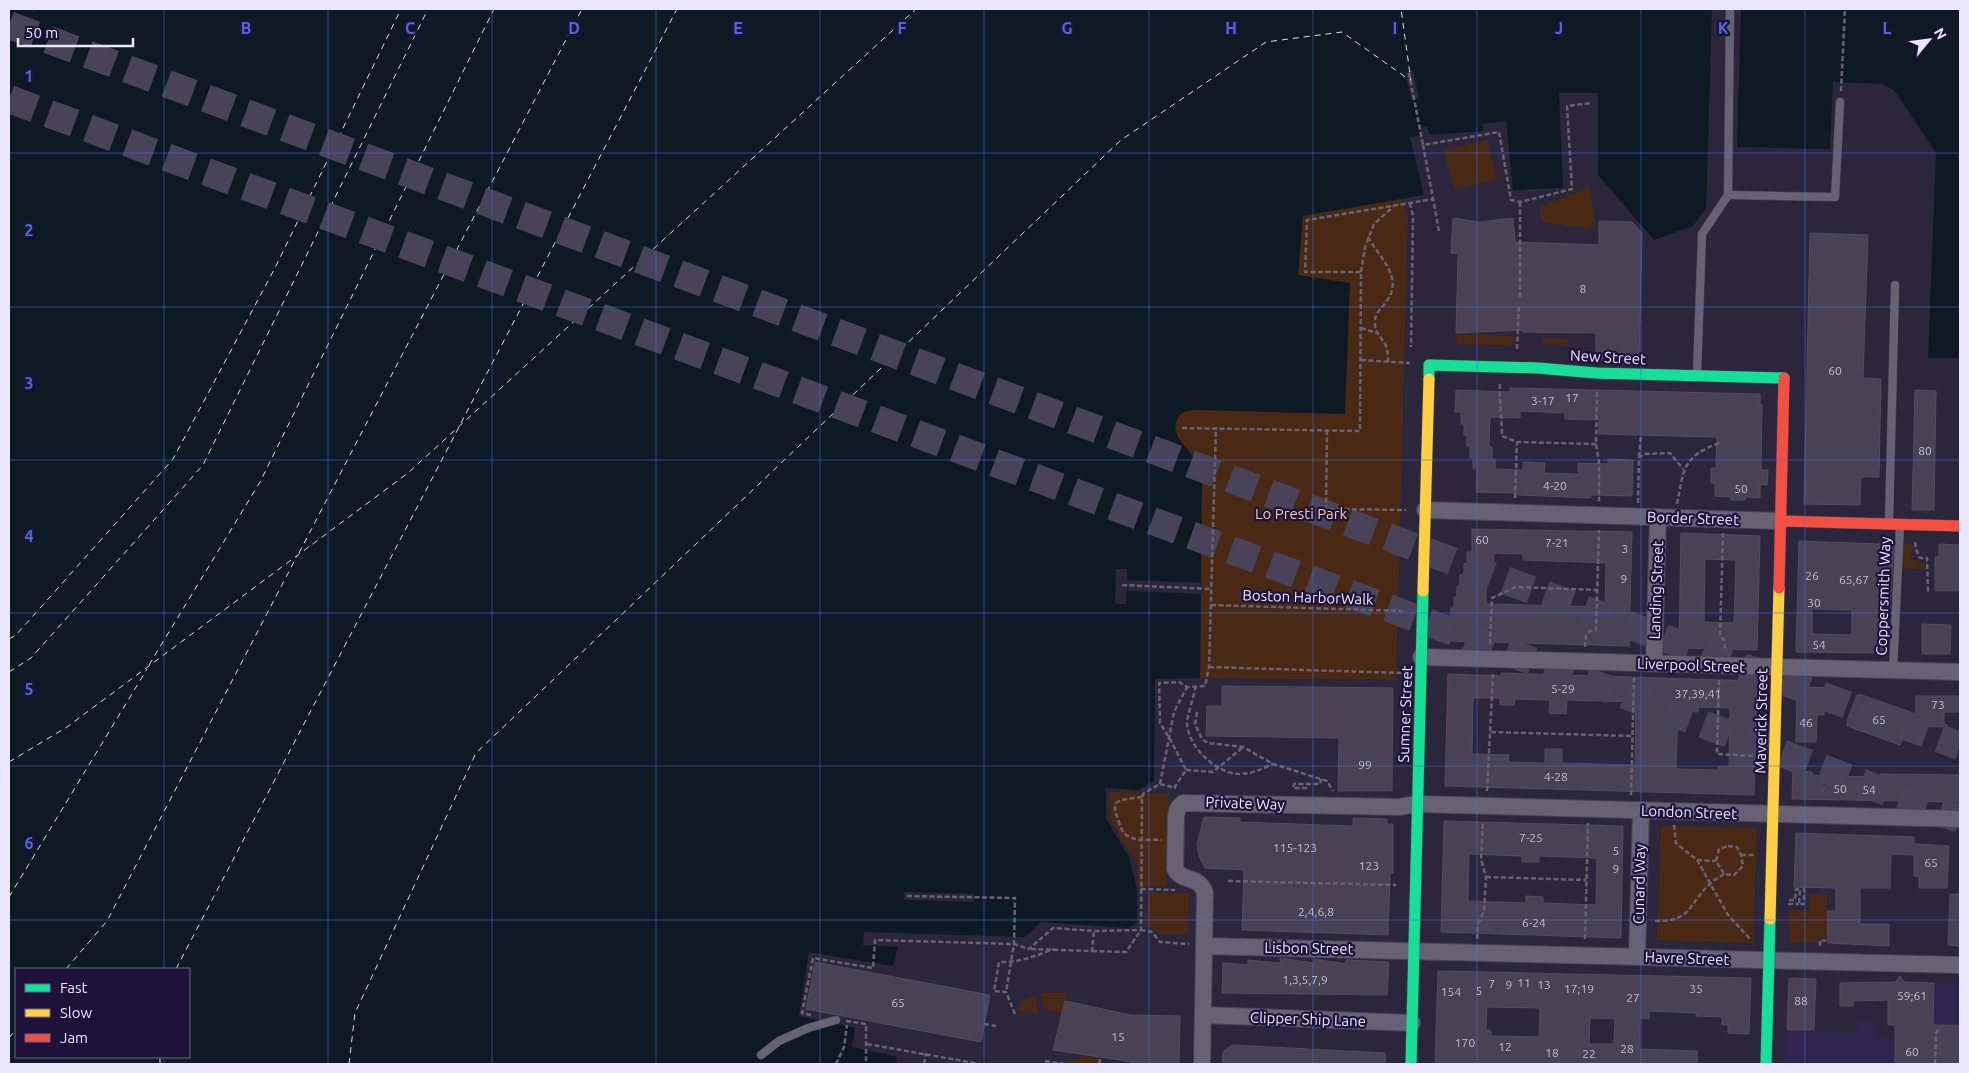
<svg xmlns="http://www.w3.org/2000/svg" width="1969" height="1073" viewBox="0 0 1969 1073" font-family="Ubuntu,sans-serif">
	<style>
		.built { fill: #2f2350 }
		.green { fill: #4a2914 }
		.water { fill: #0d1923; fill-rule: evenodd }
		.pier { fill: #2c263c }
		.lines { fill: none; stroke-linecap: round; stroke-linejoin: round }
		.ferry { stroke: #cbe3f1; stroke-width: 1; stroke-dasharray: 6 5; stroke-linecap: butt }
		.building { fill: #494154; stroke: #544b5e; fill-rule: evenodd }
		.highway-tunnel { stroke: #484359; stroke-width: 28; stroke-dasharray: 28 14; stroke-linecap: butt }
		.lane-casing { stroke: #484356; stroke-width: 9 }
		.street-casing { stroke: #484356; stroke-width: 18 }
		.fast-casing { stroke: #484356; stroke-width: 12 }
		.slow-casing { stroke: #484356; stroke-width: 12 }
		.jam-casing { stroke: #484356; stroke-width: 12 }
		.path { stroke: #676273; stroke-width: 2.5; stroke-dasharray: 5 2.5; stroke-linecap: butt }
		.lane { stroke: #666273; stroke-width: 8 }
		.street { stroke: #666273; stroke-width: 16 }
		.fast { stroke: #16e098; stroke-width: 11 }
		.slow { stroke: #ffcf43; stroke-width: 11 }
		.jam { stroke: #f24e42; stroke-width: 11 }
		.grid { fill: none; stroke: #466ddf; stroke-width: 1; stroke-opacity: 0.55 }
		.labels { text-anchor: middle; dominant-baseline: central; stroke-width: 4.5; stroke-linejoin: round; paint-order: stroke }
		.number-label { font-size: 12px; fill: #c2bed3 }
		.street-label { font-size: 15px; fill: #eae7fd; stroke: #1e123b }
		.park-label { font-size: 15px; fill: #f8cbb0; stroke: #1e123b }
		.grid-label { font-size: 16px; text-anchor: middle; font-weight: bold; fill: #466ddf; stroke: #1e123b; stroke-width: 4.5; stroke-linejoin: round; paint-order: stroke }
	</style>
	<rect width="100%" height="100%" fill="#2c263c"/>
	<path class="built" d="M1934 983H1960V1064H1785L1786 1032 1856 1034 1857 1021H1874V1038H1932Z"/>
	<g class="green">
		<path d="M1487 140 1497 179 1455 189 1443 150Z"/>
		<path d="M1590 187 1595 226 1586 228 1541 222 1540 207Z"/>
		<path d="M1401 199 1408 216 1396 680 1200 678 1202 482C1201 475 1200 468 1197 462 1190 449 1168 436 1178 418 1182 410 1190 410 1198 410L1298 275 1302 215Z"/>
		<path d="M1456 334 1514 336V345L1457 344Z"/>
		<path d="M1543 338 1568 339V345L1543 344Z"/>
		<path d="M1902 542 1911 544 1913 547 1910 558 1923 563 1926 569 1901 568Z"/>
		<path d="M1109 792 1169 794 1166 886 1138 887 1137 860 1122 841 1110 817Z"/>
		<path d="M1661 826 1757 828 1753 943 1657 940Z"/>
		<path d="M1148 892 1189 893 1188 934H1159L1147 924Z"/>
		<path d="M1810 894H1827L1828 938H1819L1818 943 1789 942V910H1809Z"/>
		<path d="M1041 993H1067L1062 1013 1044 1009Z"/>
		<path d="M1036 996 1038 1014 1018 1010 1020 1001Z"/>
		<path d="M1080 1054 1087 1055V1058L1095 1059 1096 1057H1099L1097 1064H1069V1059L1079 1060Z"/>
	</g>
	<g class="water">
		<path d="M9 9H31L34 12 38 9H1712L1706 208 1693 226 1654 240 1598 175V93H1559L1563 188 1513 190 1506 121 1482 124 1483 131 1430 135 1427 127 1419 128 1421 136 1410 137 1424 195 1303 216 1298 275 1350 283 1345 414 1198 410C1190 410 1182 410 1178 418 1168 436 1190 449 1197 462 1200 468 1201 475 1202 482L1200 678 1155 679 1154 781 1139 790 1106 788V819L1129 857 1137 889V923L1128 928 1041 922 1025 937 864 932 863 945 898 947 893 966 809 952 799 1016 855 1028 852 1047 897 1057 896 1064H9ZM16 969H189V1057H16Z"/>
		<path d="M1741 9H1960V358H1928L1936 153 1894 90 1882 84 1833 82 1830 149 1737 147Z"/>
	</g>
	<g class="pier">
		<path d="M1413 70 1419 98 1411 99 1405 72Z"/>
		<path d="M1116 569H1127V580L1203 583V594L1127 591 1126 604H1115Z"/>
		<path d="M905 892 974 894V902L904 900Z"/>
	</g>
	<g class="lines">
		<g class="ferry">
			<path d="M461 423 677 9"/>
			<path d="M299 553 582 9"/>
			<path d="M9 639 16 635 173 459 276 266 401 9"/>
			<path d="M149 665 260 482 494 9"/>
			<path d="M9 672 31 658 203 465 428 9"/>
			<path d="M9 762 67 727 408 473 916 9"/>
			<path d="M9 897 147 669"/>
			<path d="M66 969 107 921 297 556"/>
			<path d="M176 969 459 427"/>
			<path d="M9 1038 16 1029"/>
			<path d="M160 1064V1057"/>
			<path d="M349 1064 355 1013 476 753 1121 140 1266 42 1342 32 1411 81 1401 9"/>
		</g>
	</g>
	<g class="building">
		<path d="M1453 218 1479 222 1513 218 1515 242 1599 245V221L1632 222 1642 233 1639 361 1596 360V333L1523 332V330L1456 333 1458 254 1451 253Z"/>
		<path d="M1810 233 1868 235 1863 378 1881 379 1879 477H1861L1860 505 1804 504Z"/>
		<path d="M1510 388 1760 394V404L1762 405 1761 470H1768L1767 485 1760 484V498L1746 497 1745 500H1731V497L1715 496V483H1711V468H1716L1717 437 1599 434V420L1565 419V413L1520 411V418L1490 417 1489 447H1492V459H1495V469L1523 470V462L1545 463 1544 473 1578 474V463L1608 464V459L1633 460 1632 496 1591 495V498L1518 495V493L1476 492 1477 469H1473V458H1470V446H1467V435H1464V424H1461V412H1455L1456 390 1510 392Z"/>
		<path d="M1915 390 1936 391 1934 510H1912Z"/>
		<path d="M1472 529 1632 532 1629 646 1450 641 1451 608H1454V597H1457V586H1460V575H1464V563L1467 564V552H1472ZM1494 553 1523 554V560L1606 563 1605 607 1486 604V576H1489L1490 564H1493Z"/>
		<path d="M1681 533 1760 536 1757 650 1679 648ZM1705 559 1736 560 1734 623 1704 622Z"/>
		<path d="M1799 541 1880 544V541H1894L1890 608H1887L1886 653 1796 652ZM1812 609 1852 610V635L1812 634Z"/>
		<path d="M1939 544 1960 545V591H1935V557H1939Z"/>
		<path d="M1922 624 1951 625 1950 654H1922Z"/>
		<path d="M1501 673 1757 681 1754 795 1445 786 1448 674 1501 676ZM1473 698H1500V705H1514L1515 699 1550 700 1549 713 1566 714 1567 700 1636 702 1635 765 1562 763V749H1545V763L1508 762 1509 755 1472 754ZM1698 707 1730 708 1729 767H1718V770L1676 769 1678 711 1698 712Z"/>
		<path d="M1222 686 1393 688 1392 791H1338L1339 738 1206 736 1207 706H1222Z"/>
		<path d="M1797 687 1838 688 1837 704H1824V715H1817L1816 742H1796Z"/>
		<path d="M1857 695H1862L1916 714V696H1960V712H1944V724L1947 725V727L1907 726 1900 745 1847 726V721Z"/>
		<path d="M1793 771 1812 772V775L1823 776V792L1828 776 1881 777 1880 774 1960 775V802L1792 799Z"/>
		<path d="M1204 817 1240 818V822L1353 826V818L1387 819V824H1393V873H1390L1388 935 1242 930 1244 870 1205 868 1199 856 1197 844Z"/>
		<path d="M1444 821 1623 826 1621 938 1441 932ZM1469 854 1522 856V862H1539V856L1597 858 1596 905 1543 903V897L1526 896V903L1468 901Z"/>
		<path d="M1796 833 1914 837V844L1949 846 1947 888H1919V877L1914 876V855L1891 854 1890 888H1860V924H1889V946L1828 943 1827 911H1836V888L1794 887Z"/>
		<path d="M1950 894H1960V946L1948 945Z"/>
		<path d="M1280 958 1314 963V959L1346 964V960L1389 962 1387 995 1222 993 1223 963 1248 965V960L1281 963Z"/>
		<path d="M815 962 990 995 981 1042 806 1009Z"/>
		<path d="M1438 971 1751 978 1749 1034 1728 1033V1025H1722V1017L1696 1016V1013L1649 1011V1019L1640 1018 1639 1049 1697 1051V1064H1435ZM1487 1007 1540 1008 1539 1037 1491 1036V1031L1486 1030ZM1590 1018 1615 1019 1614 1044H1589Z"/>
		<path d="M1900 976 1904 982 1934 983 1933 1025H1960V1064H1895V1025H1888V1000L1853 1001V1006H1840V983L1895 982Z"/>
		<path d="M1789 978 1816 979 1814 1030H1787Z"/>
		<path d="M1065 1001 1131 1015 1180 1016 1179 1064H1131V1062L1120 1060 1053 1050Z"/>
		<path d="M1232 1045 1385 1053V1064H1227V1062H1222L1223 1052Z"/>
	</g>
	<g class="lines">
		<g class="highway-tunnel">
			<path d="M9 25 1425 551 1960 746"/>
			<path d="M9 99 1960 819"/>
		</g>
		<g class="lane-casing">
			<g id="lane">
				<path d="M1728 195 1835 197 1840 102"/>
				<path d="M1697 374 1702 234 1728 195 1730 9"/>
				<path d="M1889 522 1895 285"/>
				<path d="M1893 670 1900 526"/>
				<path d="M761 1055 779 1041 808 1028 836 1020"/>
			</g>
		</g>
		<g class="street-casing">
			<g id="street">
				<path d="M1425 510 1781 521"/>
				<path d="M1421 657 1960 672"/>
				<path d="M1654 663 1658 517"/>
				<path d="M1204 946 1960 965"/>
				<path d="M1637 957 1641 810"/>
				<path d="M1204 1015 1412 1023"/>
				<path d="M1202 1064 1205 893C1199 874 1182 883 1175 869L1176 816 1178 808 1183 803 1399 807 1417 804 1960 819"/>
			</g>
		</g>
		<g class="fast-casing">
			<g id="fast">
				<path d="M1429 379V365L1538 368 1596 373 1784 378"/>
				<path d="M1411 1064 1423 591"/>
				<path d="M1766 1064 1770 919"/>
			</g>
		</g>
		<g class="slow-casing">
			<g id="slow">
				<path d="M1423 591 1429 379"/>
				<path d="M1770 919 1779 588"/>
			</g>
		</g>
		<g class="jam-casing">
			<g id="jam">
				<path d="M1781 521 1960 526"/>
				<path d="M1779 588 1784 378"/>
			</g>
		</g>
		<g class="path">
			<path d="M1409 73 1423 145"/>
			<path d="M1841 91 1845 9"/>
			<path d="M1410 203 1413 216 1411 347"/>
			<path d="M1439 231 1423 145 1499 132 1511 200 1520 202 1572 189 1567 106 1591 103"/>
			<path d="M1368 237C1378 256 1403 276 1388 299 1383 308 1375 311 1375 322 1374 333 1382 337 1386 346 1388 351 1388 357 1388 362"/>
			<path d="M1361 272 1365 247 1374 224 1393 207"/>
			<path d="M1520 297V202"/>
			<path d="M1361 328 1377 333"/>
			<path d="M1517 349 1519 304"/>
			<path d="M1361 360 1410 363"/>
			<path d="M1500 384C1499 402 1502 418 1502 436L1517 442 1596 444"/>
			<path d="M1597 392 1596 444 1599 462V501"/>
			<path d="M1182 428 1360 431 1361 272H1305L1307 220 1434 199"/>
			<path d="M1327 430 1326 509 1406 510"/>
			<path d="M1639 457 1641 435"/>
			<path d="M1515 498 1517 442"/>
			<path d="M1638 503 1639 457 1644 454 1670 453 1683 469"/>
			<path d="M1677 504C1684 469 1682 457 1719 443"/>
			<path d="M1723 533 1720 636 1725 641V651"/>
			<path d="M1915 542 1916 549 1920 558H1927L1928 593"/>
			<path d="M1122 585 1211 589"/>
			<path d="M1211 605 1404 611"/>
			<path d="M1490 644 1492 598 1516 587 1597 590"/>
			<path d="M1585 647 1586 635 1590 631 1596 630 1599 530"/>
			<path d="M1209 667 1402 673"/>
			<path d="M1719 680 1717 754 1757 756"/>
			<path d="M1196 686C1194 696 1187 715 1187 724 1189 748 1216 773 1239 774 1252 774 1262 769 1273 764"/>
			<path d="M1197 712 1195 724 1202 739 1208 743 1243 747 1273 764 1327 781 1333 791"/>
			<path d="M1491 732 1632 736"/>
			<path d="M1186 770 1213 772 1243 747"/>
			<path d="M1160 784 1176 788"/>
			<path d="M1174 788 1186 770 1170 739 1160 723 1159 683 1179 682 1187 687 1205 686 1209 667 1216 427"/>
			<path d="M1307 788H1293L1294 784H1320L1321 779"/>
			<path d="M1487 791 1493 674"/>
			<path d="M1631 795 1634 678"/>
			<path d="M1142 797 1121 800 1116 803C1113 811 1117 815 1119 822 1124 844 1142 839 1162 840"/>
			<path d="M1674 825 1676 843 1697 860 1728 915 1751 940"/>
			<path d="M1728 846 1737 847 1741 855 1743 866 1734 875 1724 874 1716 861 1719 849Z"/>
			<path d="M1741 855H1755"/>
			<path d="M1697 860 1716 861"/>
			<path d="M1486 877 1586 880"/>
			<path d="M1228 881 1396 885"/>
			<path d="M1141 889 1175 890"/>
			<path d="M907 896 1015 898 1014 944 1006 992"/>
			<path d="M1789 900H1795L1796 889H1800L1799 904H1804V887"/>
			<path d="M1788 904H1799"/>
			<path d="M1655 921C1693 922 1688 903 1711 883 1715 879 1720 877 1724 874"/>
			<path d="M1477 939 1478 924 1484 911 1486 877 1481 859 1483 821"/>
			<path d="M1585 939 1588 823"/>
			<path d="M1820 946V940L1828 941"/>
			<path d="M1031 949 1092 951 1094 931"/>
			<path d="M1092 951 1126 952 1141 930 1152 932 1160 942 1189 944"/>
			<path d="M1015 1014 1006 992 994 991 999 962C1019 963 1035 956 1054 949"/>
			<path d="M811 1015 802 1013 813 958 873 968 875 940 1014 944 1029 949 1053 928 1094 931 1141 930 1142 797 1144 793 1160 784 1174 712 1187 687"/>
			<path d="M846 1021 866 1024V1064"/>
			<path d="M984 1024 996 1026"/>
			<path d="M867 1044 980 1064"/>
			<path d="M1045 1061 1064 1064"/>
			<path d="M836 1064 844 1047 847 1025"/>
			<path d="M924 1064 926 1053"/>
			<path d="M1099 1064 1101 1057"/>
			<path d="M1935 1064 1936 1034 1939 1027"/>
		</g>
		<use href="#lane" class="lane"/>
		<use href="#street" class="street"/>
		<use href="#fast" class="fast"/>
		<use href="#slow" class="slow"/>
		<use href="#jam" class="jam"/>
	</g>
	<path class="grid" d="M164 9V969M328 9V1064M492 9V1064M656 9V1064M820 9V1064M984 9V1064M1149 9V1064M1313 9V1064M1477 9V1064M1641 9V1064M1805 9V1064M9 153H1960M9 307H1960M9 460H1960M9 613H1960M9 766H1960M9 920H1960M164 1057V1064"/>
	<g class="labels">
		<g class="number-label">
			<text x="1583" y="288">8</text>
			<text x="1835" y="370">60</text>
			<text x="1572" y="397">17</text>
			<text x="1543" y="400">3-17</text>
			<text x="1925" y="450">80</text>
			<text x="1555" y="485">4-20</text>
			<text x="1741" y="488">50</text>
			<text x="1482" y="539">60</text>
			<text x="1557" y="542">7-21</text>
			<text x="1625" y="548">3</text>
			<text x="1812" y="575">26</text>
			<text x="1624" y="578">9</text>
			<text x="1854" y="579">65,67</text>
			<text x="1814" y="602">30</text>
			<text x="1819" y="644">54</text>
			<text x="1563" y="688">5-29</text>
			<text x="1698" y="693">37,39,41</text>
			<text x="1938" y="704">73</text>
			<text x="1879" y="719">65</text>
			<text x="1806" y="722">46</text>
			<text x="1365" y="764">99</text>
			<text x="1556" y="776">4-28</text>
			<text x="1840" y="788">50</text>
			<text x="1869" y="789">54</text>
			<text x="1531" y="837">7-25</text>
			<text x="1295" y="847">115-123</text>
			<text x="1616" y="850">5</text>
			<text x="1931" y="862">65</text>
			<text x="1369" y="865">123</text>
			<text x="1616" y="868">9</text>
			<text x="1316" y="911">2,4,6,8</text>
			<text x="1534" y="922">6-24</text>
			<text x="1305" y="979">1,3,5,7,9</text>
			<text x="1524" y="982">11</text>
			<text x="1492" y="983">7</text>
			<text x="1509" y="984">9</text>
			<text x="1544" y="984">13</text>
			<text x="1579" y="988">17;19</text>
			<text x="1696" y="988">35</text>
			<text x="1479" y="990">5</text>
			<text x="1451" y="991">154</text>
			<text x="1912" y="995">59;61</text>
			<text x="1633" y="997">27</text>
			<text x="1801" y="1000">88</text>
			<text x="898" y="1002">65</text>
			<text x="1118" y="1036">15</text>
			<text x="1465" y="1042">170</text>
			<text x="1505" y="1046">12</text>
			<text x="1627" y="1048">28</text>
			<text x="1912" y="1051">60</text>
			<text x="1552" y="1052">18</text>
			<text x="1589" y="1053">22</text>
		</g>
		<g class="street-label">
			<text transform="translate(1608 357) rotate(3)">New Street</text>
			<text transform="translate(1693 518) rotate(2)">Border Street</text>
			<text transform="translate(1656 590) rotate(-88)">Landing Street</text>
			<text transform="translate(1883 596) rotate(-88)">Coppersmith Way</text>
			<text transform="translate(1308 597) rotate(2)">Boston HarborWalk</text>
			<text transform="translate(1691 665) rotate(2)">Liverpool Street</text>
			<text transform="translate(1405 714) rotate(-88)">Sumner Street</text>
			<text transform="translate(1761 721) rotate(-89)">Maverick Street</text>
			<text transform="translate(1245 803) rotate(2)">Private Way</text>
			<text transform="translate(1689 812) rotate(2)">London Street</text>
			<text transform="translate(1639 884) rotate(-89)">Cunard Way</text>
			<text transform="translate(1309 948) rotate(1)">Lisbon Street</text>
			<text transform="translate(1687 958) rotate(2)">Havre Street</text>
			<text transform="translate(1308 1019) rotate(2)">Clipper Ship Lane</text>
		</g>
		<g class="park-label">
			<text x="1301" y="513">Lo Presti Park</text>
		</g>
	</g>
	<g class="grid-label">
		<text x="246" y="34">B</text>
		<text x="410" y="34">C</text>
		<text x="574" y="34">D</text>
		<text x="738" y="34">E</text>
		<text x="902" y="34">F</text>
		<text x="1067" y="34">G</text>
		<text x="1231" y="34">H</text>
		<text x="1395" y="34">I</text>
		<text x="1559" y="34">J</text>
		<text x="1723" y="34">K</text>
		<text x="1887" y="34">L</text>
		<text x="29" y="82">1</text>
		<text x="29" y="236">2</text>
		<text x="29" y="389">3</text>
		<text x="29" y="542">4</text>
		<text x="29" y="695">5</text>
		<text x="29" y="849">6</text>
	</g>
	<rect width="1969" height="1073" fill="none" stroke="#eae7fd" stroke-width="20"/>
	<rect x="15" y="968" width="175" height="90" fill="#1e123b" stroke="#706789"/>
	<rect x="25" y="984" width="25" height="8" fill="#16e098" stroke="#706789"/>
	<text x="60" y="993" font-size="15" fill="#eae7fd">Fast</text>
	<rect x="25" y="1009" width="25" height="8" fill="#ffcf43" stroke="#706789"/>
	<text x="60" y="1018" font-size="15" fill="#eae7fd">Slow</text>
	<rect x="25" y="1034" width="25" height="8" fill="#f24e42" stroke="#706789"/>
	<text x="60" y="1043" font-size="15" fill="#eae7fd">Jam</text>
	<g transform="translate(1929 40) rotate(61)" stroke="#1e123b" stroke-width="4" paint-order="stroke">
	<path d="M0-4L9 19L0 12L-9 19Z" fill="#eae7fd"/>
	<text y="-8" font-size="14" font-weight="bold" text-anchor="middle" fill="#eae7fd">N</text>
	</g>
	<path d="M18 38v8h115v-8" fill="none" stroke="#eae7fd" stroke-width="2.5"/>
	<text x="25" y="38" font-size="15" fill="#eae7fd" stroke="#1e123b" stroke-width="4" paint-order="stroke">50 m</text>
</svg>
